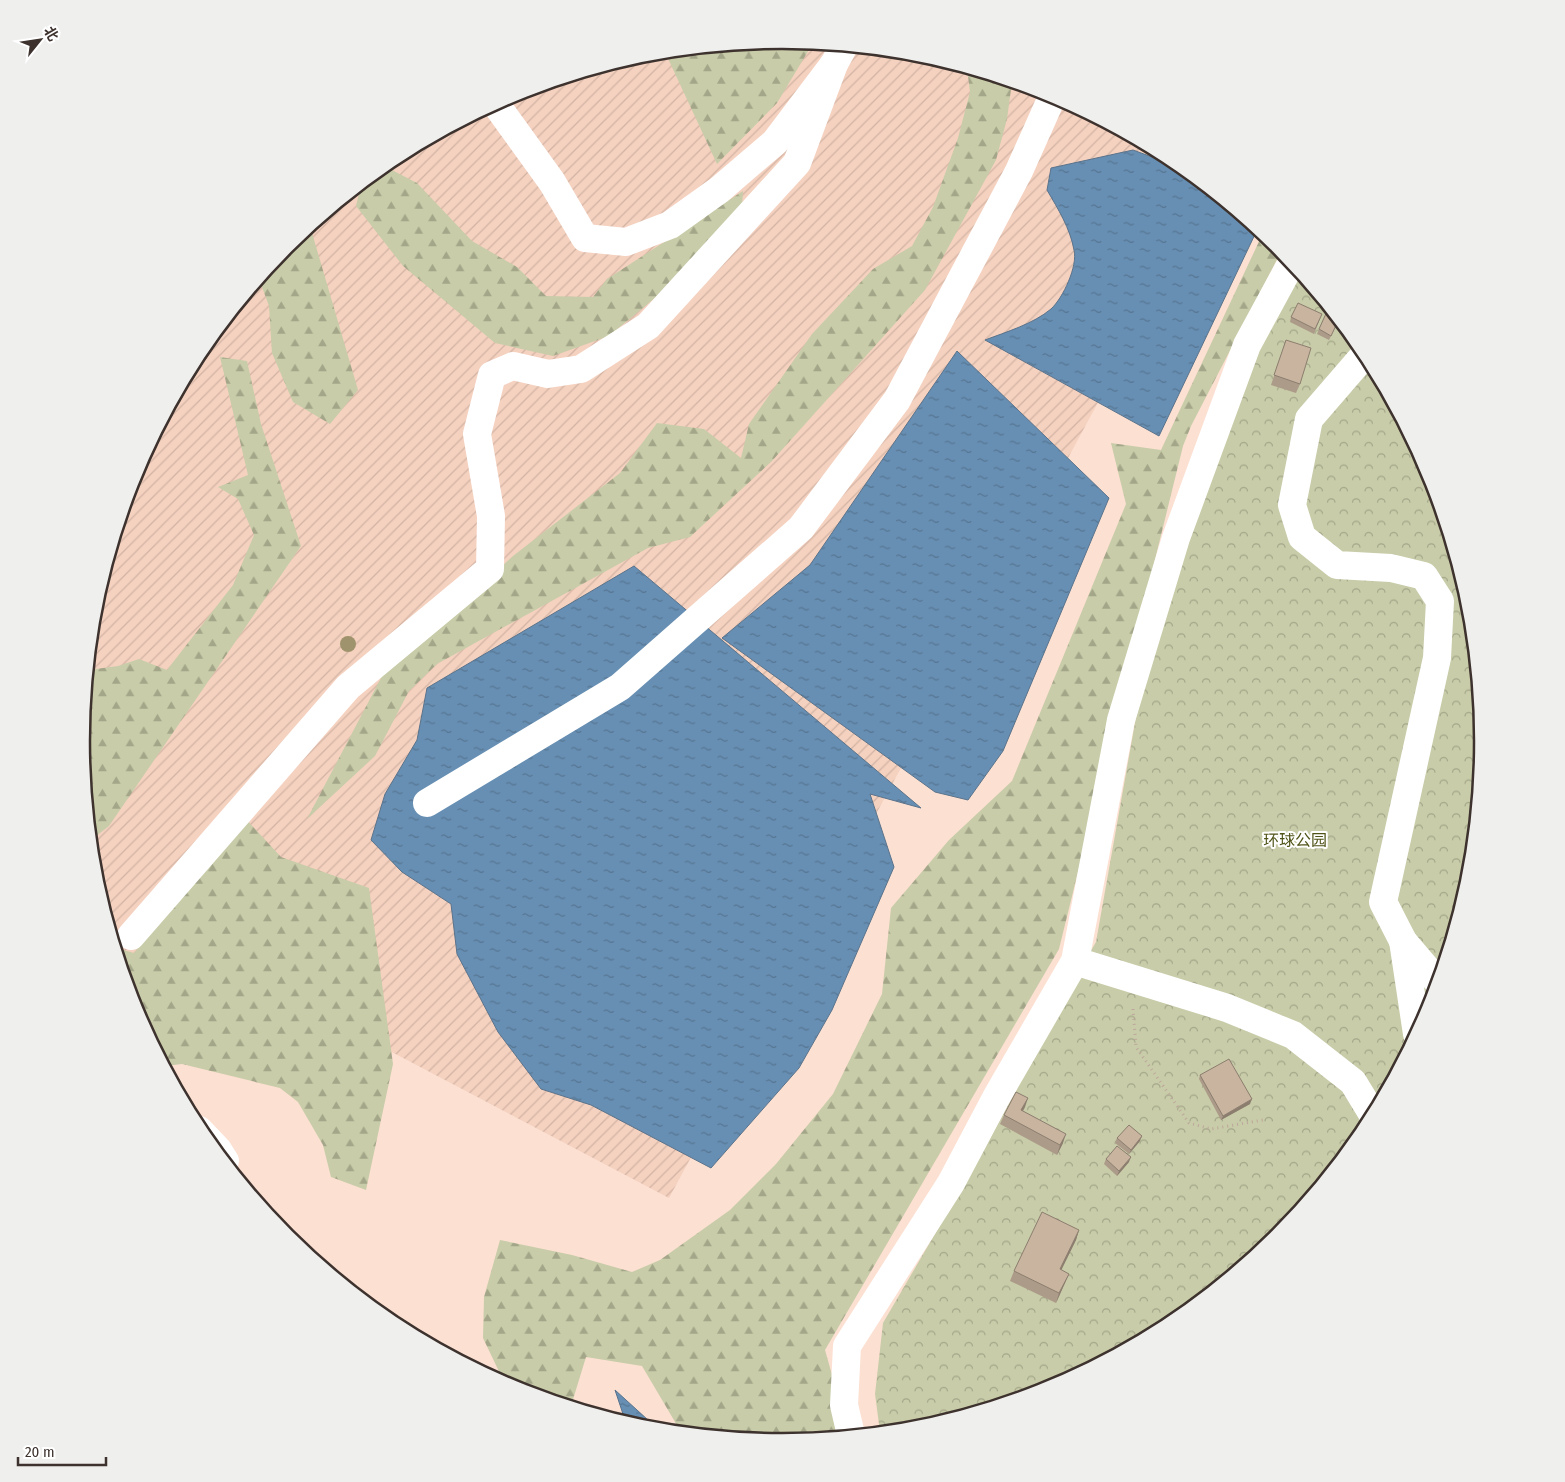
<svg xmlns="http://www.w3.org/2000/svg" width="1565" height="1482" viewBox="0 0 1565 1482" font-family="'Fira Sans Condensed','Noto Sans SC',sans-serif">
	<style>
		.industrial { fill: url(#industrial-furrows) }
		.forest { fill: url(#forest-firs) }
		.park { fill: url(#park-crowns) }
		.water { fill: url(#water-ripples); stroke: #5a738b }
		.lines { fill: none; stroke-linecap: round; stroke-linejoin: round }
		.path { stroke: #bda79c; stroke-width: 3; stroke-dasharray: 1 4; stroke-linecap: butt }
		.minor { stroke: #fff; stroke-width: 28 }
		.tree { fill: #9e936c }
		.wall { fill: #ac9b89 }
		.shaded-wall { fill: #8c7e6f }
		.building { fill: #c8b49f; stroke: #8c7e6f }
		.labels { text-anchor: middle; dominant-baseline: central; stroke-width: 4; stroke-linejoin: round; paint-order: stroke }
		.park-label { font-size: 16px; fill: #515419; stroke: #fff }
		.rim { fill: none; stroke: #3d322d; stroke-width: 2.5 }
	</style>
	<defs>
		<pattern id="industrial-furrows" width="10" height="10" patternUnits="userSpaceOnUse" patternTransform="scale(1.25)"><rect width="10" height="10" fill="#f5d1bf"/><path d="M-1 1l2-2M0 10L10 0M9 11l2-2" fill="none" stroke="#d3b4a4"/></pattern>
		<pattern id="forest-firs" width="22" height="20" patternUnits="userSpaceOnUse" patternTransform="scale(1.25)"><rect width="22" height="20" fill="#c8cca8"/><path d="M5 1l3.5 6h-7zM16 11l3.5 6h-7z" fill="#a4a689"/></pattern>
		<pattern id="park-crowns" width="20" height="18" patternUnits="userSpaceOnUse" patternTransform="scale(1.25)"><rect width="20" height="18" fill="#c8cca8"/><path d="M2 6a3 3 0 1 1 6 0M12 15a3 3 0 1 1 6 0" fill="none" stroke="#a4a689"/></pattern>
		<pattern id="water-ripples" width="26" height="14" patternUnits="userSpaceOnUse" patternTransform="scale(1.25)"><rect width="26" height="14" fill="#678fb3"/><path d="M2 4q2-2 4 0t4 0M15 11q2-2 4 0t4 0" fill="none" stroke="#567592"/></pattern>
	</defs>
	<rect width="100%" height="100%" fill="#fce0d2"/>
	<path class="industrial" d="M783 40 920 54 1051 93 1172 158 1212 191 669 1198 274 990 135 1009 95 877 82 741 95 604 135 472 200 351 287 245 393 158 515 93 646 53Z"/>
	<g class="forest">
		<path d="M783 40 813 43 777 103 717 164 665 52Z"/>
		<path d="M967 68 1012 82 1007 119 996 160 925 290 772 461 690 537 648 548 437 664 409 691 375 756 307 819 382 676 513 556 620 473 657 423 704 429 741 458 749 424 812 334 873 269 912 246 933 207 958 138 970 92Z"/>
		<path d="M384 166 417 183 472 241 517 267 546 296 593 297 607 279 743 191 741 221 667 288 609 336 553 356 495 343 403 266 356 206 361 185Z"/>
		<path d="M310 226 358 390 330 424 293 402 272 353 269 306 259 279 287 245Z"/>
		<path d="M1263 233 1282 250 1191 426 1183 446 1059 949 825 1350 849 1435 782 1442 681 1432 642 1366 586 1357 571 1406 505 1384 483 1338 484 1297 500 1240 572 1255 632 1272 660 1260 730 1210 776 1164 833 1094 882 994 891 908 949 840 1012 781 1126 504 1111 443 1161 450Z"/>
		<path d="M220 357 247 361 261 424 301 546 109 826 91 840 82 741 88 670 118 666 139 659 167 670 233 585 254 535 238 499 218 487 248 475Z"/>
		<path d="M243 816 281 857 369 888 393 1064 366 1190 331 1177 323 1145 298 1102 280 1088 182 1064 165 1066 135 1009 116 948 134 953Z"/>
	</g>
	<path class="park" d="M1300 271 1366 352 1430 473 1470 605 1483 741 1470 878 1430 1010 1365 1131 1278 1237 1172 1324 1050 1389 919 1429 880 1432 875 1394 883 1323 985 1148 1068 990 1096 942 1136 717 1212 458 1263 336Z"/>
	<g class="water">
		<path d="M1133 150 1187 170 1258 228 1159 436 985 340C1006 332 1033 324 1051 309 1063 298 1078 266 1074 250 1070 228 1058 209 1047 190L1051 168Z"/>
		<path d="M957 351 1109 498 1003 751 968 800 935 792 722 638 810 565Z"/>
		<path d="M634 566 921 808 870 794 894 867 832 1010 799 1068 711 1168 591 1105 541 1089 498 1032 457 954 451 904 402 872 371 840 385 794 417 740 427 688Z"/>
		<path d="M615 1390 648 1420 651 1429 626 1423Z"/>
	</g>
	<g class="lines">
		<path class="path" d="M1133 1009 1136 1047 1189 1123 1211 1129 1263 1120"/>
		<g class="minor">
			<path d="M495 103 552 182 585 238 626 242 670 225 719 190 775 142 834 64 844 46"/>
			<path d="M1366 353 1309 419 1292 505 1302 537 1337 565 1391 568 1424 576 1440 601 1437 658 1383 902 1403 941 1438 982"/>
			<path d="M427 803 620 687 801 528 897 400 1019 171 1053 95"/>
			<path d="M131 936 348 687 490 569 491 516 477 434 492 375 513 366 548 374 581 369 648 326 797 163 834 64"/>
			<path d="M1403 941 1417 1034"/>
			<path d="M1075 961 1227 1008 1293 1035 1353 1082 1373 1115"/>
			<path d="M199 1130 218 1150 225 1161"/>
			<path d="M851 1435 844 1405 847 1346 951 1183 997 1096 1075 961 1121 720 1176 538 1247 345 1292 262"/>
		</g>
	</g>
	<circle class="tree" cx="348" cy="644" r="8"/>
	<g class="wall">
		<path d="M1329 307 1339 320 1329 340 1317 334Z"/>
		<path d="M1322 314 1314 334 1290 322 1291 317Z"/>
		<path d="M1286 340 1300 384 1296 393 1271 385Z"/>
		<path d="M1200 1075 1250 1104 1221 1120 1199 1079Z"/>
		<path d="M1025 1107 1023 1111 1063 1143 1057 1155 1000 1124 1004 1115Z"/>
		<path d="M1117 1138 1140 1141 1129 1154 1115 1143Z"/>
		<path d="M1106 1159 1129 1162 1117 1176 1104 1164Z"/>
		<path d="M1305 1204 1278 1236 1281 1227Z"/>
		<path d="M1079 1230 1076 1240 1061 1270 1069 1274 1065 1283 1056 1303 1010 1281 1014 1271Z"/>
	</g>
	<g class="shaded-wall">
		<path d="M1028 1098 1025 1107 1018 1119 1021 1110Z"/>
		<path d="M1252 1099 1250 1104 1221 1120 1223 1116Z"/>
		<path d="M1066 1134 1063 1143 1057 1155 1060 1145Z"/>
		<path d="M1142 1136 1140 1141 1129 1154 1131 1150Z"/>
		<path d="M1131 1157 1129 1162 1117 1176 1119 1171Z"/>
		<path d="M1079 1230 1076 1240 1057 1279 1060 1269Z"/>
		<path d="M1069 1274 1065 1283 1056 1303 1059 1293Z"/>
	</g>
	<g class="building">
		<path d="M1298 303 1322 314 1315 329 1291 317Z"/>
		<path d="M1329 307 1339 319 1331 336 1319 329Z"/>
		<path d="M1286 340 1311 348 1300 384 1274 375Z"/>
		<path d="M1229 1059 1252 1099 1223 1116 1200 1075Z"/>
		<path d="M1016 1092 1028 1098 1021 1110 1066 1134 1060 1145 1004 1115Z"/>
		<path d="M1129 1125 1142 1136 1131 1150 1117 1138Z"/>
		<path d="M1117 1146 1131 1157 1119 1171 1106 1159Z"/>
		<path d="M1305 1204 1284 1230 1281 1227Z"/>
		<path d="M1042 1212 1079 1230 1060 1269 1069 1274 1059 1293 1014 1271Z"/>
		<path d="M1185 1312V1313L1172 1324 1167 1326Z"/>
	</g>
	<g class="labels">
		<g class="park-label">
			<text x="1295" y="840">环球公园</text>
		</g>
	</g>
	<path d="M0 0H1565V1482H0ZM90 741a692 692 0 1 1 1384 0a692 692 0 1 1-1384 0Z" fill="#efefee" fill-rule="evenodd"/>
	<path class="rim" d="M90 741a692 692 0 1 1 1384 0a692 692 0 1 1-1384 0Z"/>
	<g transform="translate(40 40) rotate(60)" stroke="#ffffff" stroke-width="4" paint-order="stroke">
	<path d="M0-4L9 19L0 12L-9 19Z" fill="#3d322d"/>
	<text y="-8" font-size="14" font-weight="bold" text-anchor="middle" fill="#3d322d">北</text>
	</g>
	<path d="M18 1457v8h88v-8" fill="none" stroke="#3d322d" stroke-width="2.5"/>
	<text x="25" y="1457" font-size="15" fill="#3d322d" stroke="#ffffff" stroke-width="4" paint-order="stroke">20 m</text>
</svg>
